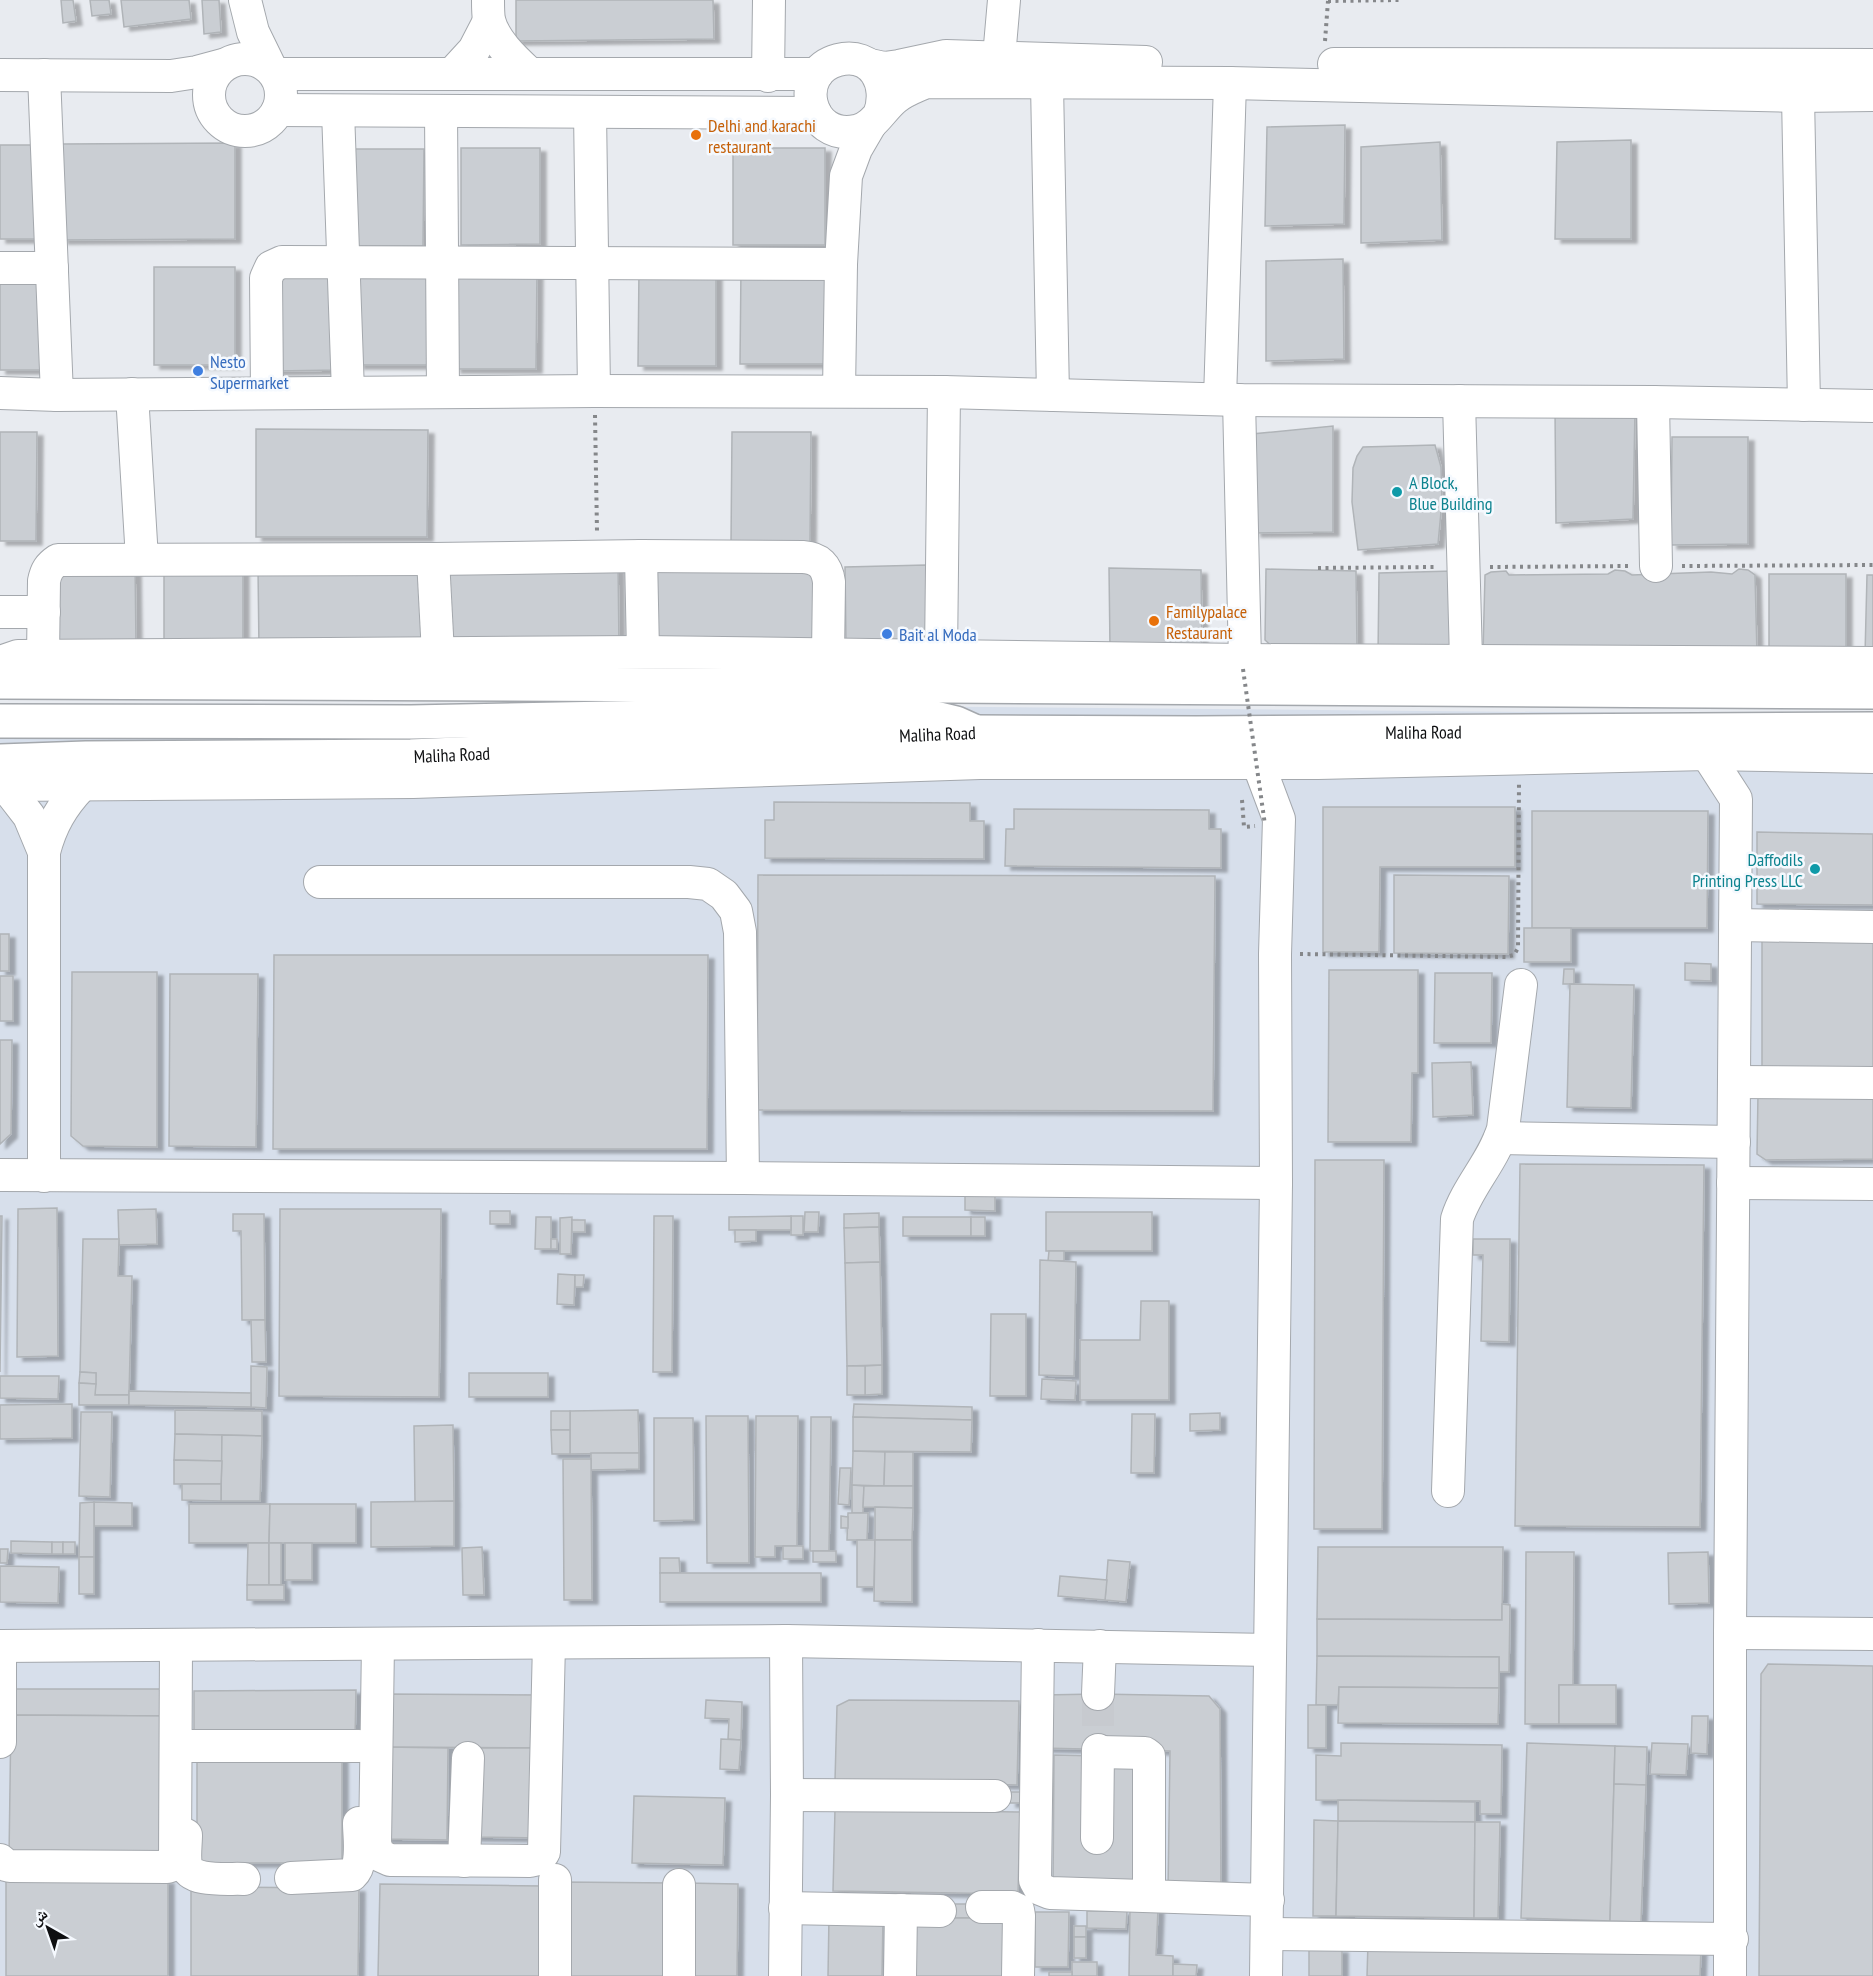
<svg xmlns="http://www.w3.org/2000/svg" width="1873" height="1976" viewBox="0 0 1873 1976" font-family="'PT Sans Narrow','Noto Naskh Arabic',sans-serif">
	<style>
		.built { fill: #d7dfeb }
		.building { fill: #caced3; stroke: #b0b4b8; stroke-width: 1.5; filter: url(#shadow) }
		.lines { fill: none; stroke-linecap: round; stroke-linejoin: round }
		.minor-tunnel { stroke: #c7cacf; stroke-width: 32; stroke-dasharray: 32 16; stroke-linecap: butt }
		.minor-casing { stroke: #a4a8ad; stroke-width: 34 }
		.major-casing { stroke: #a4a8ad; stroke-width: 36 }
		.highway-casing { stroke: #a4a8ad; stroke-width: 36 }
		.path { stroke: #85878a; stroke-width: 4; stroke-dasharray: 3 4.5; stroke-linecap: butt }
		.minor { stroke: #fff; stroke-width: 32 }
		.major { stroke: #fff; stroke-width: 33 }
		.highway { stroke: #fff; stroke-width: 33 }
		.path-bridge { stroke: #85878a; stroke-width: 4; stroke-dasharray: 3 4.5; stroke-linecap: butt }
		.food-dot { fill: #e8710a; stroke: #f5f9fe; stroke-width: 2 }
		.shop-dot { fill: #3f7fe0; stroke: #f5f9fe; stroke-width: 2 }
		.culture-dot { fill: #0f9aa8; stroke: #f5f9fe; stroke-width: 2 }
		.labels { text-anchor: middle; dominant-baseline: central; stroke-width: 5; stroke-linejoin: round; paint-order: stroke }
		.food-label { font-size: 18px; fill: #c56008; stroke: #f5f9fe; text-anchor: start }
		.shop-label { font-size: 18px; fill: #366cbe; stroke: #f5f9fe; text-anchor: start }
		.culture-label { font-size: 18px; fill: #0d838f; stroke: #f5f9fe; text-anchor: start }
		.street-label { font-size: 18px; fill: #0e0f11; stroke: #f5f9fe }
	</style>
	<defs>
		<filter id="shadow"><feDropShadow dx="6" dy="4" stdDeviation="1.5" flood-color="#0004"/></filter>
	</defs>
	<rect width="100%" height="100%" fill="#e8ebf0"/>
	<path class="built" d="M872 706 1873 715V1976H0V713Z"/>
	<g class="building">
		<path d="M61 0H73L76 21 63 23Z"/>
		<path d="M90 0H109L111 14 92 16Z"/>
		<path d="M121 0H189L191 19 124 27Z"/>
		<path d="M202 0H219L221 32 204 34Z"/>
		<path d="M516 0H713L714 39 516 41Z"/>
		<path d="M1345 125 1344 224 1265 226 1267 127Z"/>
		<path d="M1631 140V239H1555L1557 142Z"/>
		<path d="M1440 142 1442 240 1361 243V147Z"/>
		<path d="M235 143V239L62 240V144Z"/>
		<rect x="0" y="145" width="40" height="94"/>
		<path d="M461 148H540V244L461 245Z"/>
		<rect x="733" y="148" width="92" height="97"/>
		<path d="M348 149H424L423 246H347Z"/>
		<path d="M1343 259 1344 359 1266 361V261Z"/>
		<rect x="154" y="267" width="81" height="98"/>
		<path d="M741 267H833L832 364H740Z"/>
		<path d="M359 268H435V365H358Z"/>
		<path d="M456 268H537L536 369H455Z"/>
		<path d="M639 268H716V366H638Z"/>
		<path d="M339 273 340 370 275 371 274 274Z"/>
		<rect x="0" y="274" width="45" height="96"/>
		<path d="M1635 410 1633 519 1556 523 1555 411Z"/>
		<path d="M1333 426V532L1255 533 1252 434Z"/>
		<path d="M256 429 428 430 427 537H256Z"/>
		<path d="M0 432H37L36 541H0Z"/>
		<path d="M732 432H811L810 543H731Z"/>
		<path d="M1672 437H1748V544L1671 545Z"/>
		<path d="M1435 445 1441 467 1442 501 1438 544 1358 550 1352 502 1353 468 1357 456 1363 447Z"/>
		<path d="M135 563 136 644 58 645 57 565Z"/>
		<path d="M243 564V646L164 647V565Z"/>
		<path d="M618 564 619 645 445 646 446 565Z"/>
		<path d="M926 565 927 642 846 643 845 567Z"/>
		<path d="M431 566 432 648 259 650 258 568Z"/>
		<path d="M651 567 820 569 819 644 650 643Z"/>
		<path d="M1109 568 1201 570 1202 648H1110Z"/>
		<path d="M1266 569 1356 571 1357 649 1278 652 1265 640Z"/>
		<path d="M1739 569 1748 570 1755 575 1757 654 1483 653 1485 575 1491 572 1506 571 1509 575 1608 574 1615 570 1625 571 1632 575 1711 572 1732 574Z"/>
		<path d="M1453 571 1457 652 1378 655 1379 573Z"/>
		<rect x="1769" y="574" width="77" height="79"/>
		<path d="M1867 575H1873V655H1865Z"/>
		<path d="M774 802 970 803V821H984V859L765 858V820H774Z"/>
		<path d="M1323 807H1515V867H1380L1379 952H1323Z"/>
		<path d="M1014 809 1209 810V829H1221V868L1005 866 1006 829H1014Z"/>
		<path d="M1532 811H1708L1707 928H1532Z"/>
		<path d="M1757 832 1873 834V905L1757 904Z"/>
		<path d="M758 875 1215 876 1213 1111 757 1110Z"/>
		<path d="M1394 875 1509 876 1508 954 1394 953Z"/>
		<rect x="1524" y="928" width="47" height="34"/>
		<rect x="0" y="934" width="9" height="37"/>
		<path d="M1762 937 1873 939V1074L1762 1075Z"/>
		<path d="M274 955H708L707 1149H273Z"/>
		<path d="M1685 963 1711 964V981L1685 980Z"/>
		<path d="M1564 969H1574V984H1563Z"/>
		<path d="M1329 970H1418V1073H1412L1411 1142H1328Z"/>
		<path d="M72 972H157V1147L83 1146 71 1136Z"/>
		<path d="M1435 973H1492L1491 1043H1434Z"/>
		<path d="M170 974H258L256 1147 169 1146Z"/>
		<rect x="0" y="976" width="13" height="45"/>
		<path d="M1570 984 1634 985 1631 1108 1567 1107Z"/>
		<path d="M0 1040H12L11 1134 0 1144Z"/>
		<path d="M1471 1062 1473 1115 1433 1117 1432 1063Z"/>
		<path d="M1873 1092V1159L1766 1160 1757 1154 1758 1094Z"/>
		<path d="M1315 1160H1384L1382 1529H1314Z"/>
		<path d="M1520 1164 1704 1165 1700 1527 1515 1526Z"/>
		<path d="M965 1195H995V1211L965 1210Z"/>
		<path d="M57 1208 58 1356 17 1357 18 1209Z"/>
		<path d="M156 1209 157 1244 119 1245 118 1210Z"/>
		<path d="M280 1209H441L439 1397 279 1396Z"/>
		<rect x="490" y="1211" width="20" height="13"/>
		<path d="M805 1212H819L818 1232H804Z"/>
		<rect x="1046" y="1212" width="106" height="39"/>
		<path d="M879 1213V1227L844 1228V1214Z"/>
		<path d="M233 1214H264L265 1320H242L241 1231H233Z"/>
		<path d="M0 1216H2L0 1372Z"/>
		<path d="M654 1216H673L672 1372H653Z"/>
		<rect x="791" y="1216" width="12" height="19"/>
		<path d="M791 1216V1230H729V1217Z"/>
		<path d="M536 1217H551V1249H535Z"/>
		<path d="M572 1217 571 1254H560V1218Z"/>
		<rect x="903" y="1217" width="68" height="19"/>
		<rect x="971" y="1217" width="14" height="19"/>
		<rect x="572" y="1220" width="13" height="12"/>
		<path d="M879 1227 880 1262 845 1263 844 1228Z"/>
		<path d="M735 1230H756V1241L735 1242Z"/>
		<path d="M83 1239H119L118 1276H132L129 1395H95L96 1373 80 1372Z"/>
		<rect x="551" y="1239" width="6" height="10"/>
		<path d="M1473 1239H1510L1509 1342 1481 1341 1483 1255H1473Z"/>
		<path d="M1049 1251H1064V1261H1048Z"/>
		<path d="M1040 1260 1076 1262 1074 1376 1039 1375Z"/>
		<path d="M880 1262 882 1365 847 1366 845 1263Z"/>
		<path d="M558 1274 575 1275 574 1305 557 1304Z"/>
		<path d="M575 1275H584L583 1287H575Z"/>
		<path d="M1141 1301H1169V1400H1080V1340H1140Z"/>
		<path d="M991 1314H1026V1396H990Z"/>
		<path d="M251 1320H265L266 1362H252Z"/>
		<path d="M882 1365V1394L865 1395V1366Z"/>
		<path d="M251 1366 267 1367 266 1408 251 1407Z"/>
		<rect x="847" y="1366" width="18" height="29"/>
		<path d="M80 1372 96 1373V1384L79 1383Z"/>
		<rect x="469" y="1373" width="79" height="24"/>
		<path d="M0 1376H59L58 1399 0 1398Z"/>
		<path d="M1042 1379 1076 1381 1075 1400 1041 1399Z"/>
		<path d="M79 1383 96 1384 95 1395H129V1405H79Z"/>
		<path d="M129 1391 251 1393V1407L129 1405Z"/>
		<path d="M72 1404V1438L0 1439V1405Z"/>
		<path d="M854 1404 972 1407V1420L853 1417Z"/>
		<path d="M175 1410 262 1411V1436L175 1434Z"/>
		<path d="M638 1410 639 1453 570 1454V1411Z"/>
		<rect x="551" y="1411" width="19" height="19"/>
		<path d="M81 1412H112L110 1497 79 1496Z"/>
		<path d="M1220 1413V1430L1190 1431V1414Z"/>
		<path d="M1132 1414H1155L1154 1473H1131Z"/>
		<path d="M706 1416H748L749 1563H707Z"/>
		<path d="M756 1416H798L797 1546H775V1557H755Z"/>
		<path d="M811 1417H831L829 1551H810Z"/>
		<path d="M853 1417 972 1420 971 1452 853 1451Z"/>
		<path d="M654 1418H693L694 1520 654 1521Z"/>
		<path d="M453 1425 454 1501 415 1502 414 1426Z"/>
		<path d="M551 1430H570V1454H552Z"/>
		<path d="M175 1434 222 1435V1461L174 1460Z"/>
		<path d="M222 1435 262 1436 260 1501H221Z"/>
		<path d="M853 1451 885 1452 884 1486 852 1485Z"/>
		<path d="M885 1452H913V1486H884Z"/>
		<path d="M591 1453H639V1469L591 1470Z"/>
		<path d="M563 1459H591L592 1600H564Z"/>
		<path d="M174 1460 222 1461 221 1484H174Z"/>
		<path d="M840 1468H851L849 1505 838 1504Z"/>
		<path d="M182 1484H221V1501L182 1500Z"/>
		<path d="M852 1485 864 1486 863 1513H852Z"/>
		<path d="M864 1486H913V1508L863 1507Z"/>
		<path d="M454 1501V1546L371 1547V1502Z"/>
		<path d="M94 1502 132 1503V1526H94Z"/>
		<path d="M94 1502V1557H79L80 1503Z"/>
		<path d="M189 1504H270L269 1543H189Z"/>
		<path d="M270 1504H356V1543H269Z"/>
		<path d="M875 1507 913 1508 912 1540H875Z"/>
		<path d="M848 1513H868L867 1540H847Z"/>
		<path d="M841 1516 848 1517V1528H841Z"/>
		<path d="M857 1540H875L874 1587H857Z"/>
		<path d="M875 1540H912V1602L874 1601Z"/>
		<path d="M11 1541 52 1542V1554L11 1553Z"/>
		<rect x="52" y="1542" width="11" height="12"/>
		<rect x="63" y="1542" width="12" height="12"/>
		<path d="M248 1543H269V1585H247Z"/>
		<rect x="269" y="1543" width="12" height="42"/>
		<rect x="285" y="1543" width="27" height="37"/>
		<rect x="783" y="1546" width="20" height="13"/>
		<path d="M482 1547 484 1595H463L462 1548Z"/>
		<path d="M1318 1547H1503L1502 1620 1317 1619Z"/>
		<path d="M0 1549H8L7 1563H0Z"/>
		<rect x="813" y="1551" width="23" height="11"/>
		<path d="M1526 1552H1574L1573 1685H1559V1724H1525Z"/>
		<path d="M1708 1552 1709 1603 1669 1604 1668 1553Z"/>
		<rect x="79" y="1557" width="15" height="37"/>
		<path d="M660 1558H679L680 1573H660Z"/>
		<path d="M1108 1560 1130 1562 1126 1602 1105 1600Z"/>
		<path d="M0 1566 59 1567 58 1603 0 1602Z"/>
		<rect x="660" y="1573" width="161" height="29"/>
		<path d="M1060 1576 1107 1580 1105 1600 1058 1596Z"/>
		<rect x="247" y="1585" width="37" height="15"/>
		<path d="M1502 1604 1510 1605 1509 1672H1499V1657L1317 1656V1619L1502 1620Z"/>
		<path d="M1317 1656 1499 1657V1688L1339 1687 1338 1705H1316Z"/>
		<path d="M1768 1664 1873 1666V1976H1759L1761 1674Z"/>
		<rect x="1559" y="1685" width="57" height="39"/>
		<path d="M1339 1687 1499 1688 1498 1724 1338 1723Z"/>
		<path d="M11 1689H172V1716L11 1715Z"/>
		<path d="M356 1690 355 1738 194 1739V1691Z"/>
		<path d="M387 1694 542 1695 541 1748 386 1747Z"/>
		<path d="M1098 1694 1209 1696 1220 1709 1221 1893 1168 1891 1170 1751 1041 1748 1042 1695Z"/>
		<path d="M706 1700 742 1702 741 1740 728 1739 729 1719 705 1718Z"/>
		<path d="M849 1700 1019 1701 1017 1785 835 1781 837 1706Z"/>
		<rect x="1308" y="1705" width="18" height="43"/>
		<path d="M11 1715 172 1716 171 1858H9Z"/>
		<path d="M1692 1716H1708L1707 1754 1691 1753Z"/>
		<path d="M721 1739 741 1740 739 1770 720 1769Z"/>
		<path d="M1341 1743 1502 1745 1501 1814H1480V1801L1316 1800V1755L1341 1756Z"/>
		<path d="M1527 1743 1615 1746 1610 1921 1521 1918Z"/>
		<path d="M1652 1743 1688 1744 1686 1775 1650 1774Z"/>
		<path d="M1615 1746 1647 1747 1646 1785 1614 1784Z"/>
		<path d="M386 1747 448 1748 447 1840 385 1839Z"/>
		<path d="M474 1748H541L540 1838 473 1837Z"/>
		<path d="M342 1750V1863H197V1751Z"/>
		<path d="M1054 1755 1141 1757 1139 1890H1053Z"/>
		<path d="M1614 1784 1646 1785 1641 1922 1610 1921Z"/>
		<path d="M1011 1792H1023L1022 1803H1010Z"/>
		<path d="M634 1796 725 1798 723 1865 632 1863Z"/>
		<path d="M1338 1800 1475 1802V1822L1338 1821Z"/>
		<path d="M835 1809 1020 1812 1018 1894 833 1891Z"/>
		<path d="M1314 1820 1338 1821 1336 1916H1313Z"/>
		<path d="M1338 1821 1475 1822 1474 1918 1336 1916Z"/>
		<path d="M1475 1822H1500L1498 1918H1474Z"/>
		<rect x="6" y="1880" width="162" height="96"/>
		<path d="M562 1882 672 1883 671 1976H561Z"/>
		<path d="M685 1883 738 1884 737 1976H685Z"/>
		<path d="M380 1884 543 1886 541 1976H378Z"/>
		<path d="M191 1887 359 1888 358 1976H191Z"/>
		<rect x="949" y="1904" width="30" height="14"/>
		<path d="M1130 1908 1158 1909 1156 1955 1173 1956V1976H1129Z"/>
		<path d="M1087 1911H1127L1126 1929 1087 1928Z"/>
		<path d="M1035 1912H1069L1068 1967H1035Z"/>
		<path d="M829 1916 883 1917 882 1976H828Z"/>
		<path d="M907 1918H1011L1010 1976H907Z"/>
		<rect x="1074" y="1926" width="12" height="11"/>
		<rect x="1074" y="1937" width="12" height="21"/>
		<path d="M1368 1943 1701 1946 1700 1976H1367Z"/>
		<rect x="1309" y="1949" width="33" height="27"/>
		<rect x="1072" y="1962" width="25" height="14"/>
		<path d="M1173 1964 1197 1965 1196 1976H1173Z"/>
		<rect x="1049" y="1972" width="23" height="4"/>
	</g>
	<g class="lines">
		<path class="minor-tunnel" d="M1098 1694V1750"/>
		<g class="minor-casing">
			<g id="minor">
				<path d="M245 0 253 32 271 69"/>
				<path d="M488 0C488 6 488 14 489 20 494 41 515 60 530 74"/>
				<path d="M999 57 1004 0"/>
				<circle cx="245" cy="95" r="36"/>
				<path d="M1334 64 1873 65"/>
				<path d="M870 65 884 68 899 66 946 56 1146 62"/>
				<path d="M276 74H817"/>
				<path d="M452 74 474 50 489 21"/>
				<path d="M0 75 171 76 197 72 223 65"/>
				<path d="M44 75 57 395"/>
				<path d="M768 76 769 0"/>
				<path d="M1047 84 1053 395"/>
				<path d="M1798 96 1804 405"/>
				<path d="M278 110 815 113"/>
				<path d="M338 111 348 392"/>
				<path d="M441 111 443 392"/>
				<path d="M590 112 594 391"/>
				<path d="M879 115C891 85 873 51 838 60 792 72 808 141 856 131 873 128 881 110 894 99 903 91 915 87 926 82L1230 83 1798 96 1873 95"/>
				<path d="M0 268H52"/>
				<path d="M839 391 841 264 846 176 856 149 870 125"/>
				<path d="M0 393 57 395 594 391 944 392 1239 400 1653 402 1873 406"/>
				<path d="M267 393 266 278 271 267 282 262 841 264"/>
				<path d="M132 394 142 559"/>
				<path d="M1220 399 1230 83"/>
				<path d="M1239 400 1245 660"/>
				<path d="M1459 401 1466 659"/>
				<path d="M1653 402 1656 566"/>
				<path d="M641 556 643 652"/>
				<path d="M433 559 438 654"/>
				<path d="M0 612H44"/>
				<path d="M43 656 44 581C46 571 49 566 58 560L433 559 641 556 803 557C819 558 827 566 829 582L828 654"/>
				<path d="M941 656 944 392"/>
				<path d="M0 662 18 656 643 652 1245 660 1873 663"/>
				<path d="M1707 754 1736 799 1730 1633V1976"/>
				<path d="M1258 763 1279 819 1275 954 1276 1183 1266 1976"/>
				<path d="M0 785 413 782 980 763H1318L1707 754 1873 757"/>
				<path d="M5 785 29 816 44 852"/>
				<path d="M320 882H689L708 884 724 895 736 911 740 932 743 1178"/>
				<path d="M1735 925 1873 927"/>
				<path d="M1734 1082 1873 1083"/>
				<path d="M1500 1138 1734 1142"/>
				<path d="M0 1175 743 1178 1276 1183"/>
				<path d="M44 1176V852C51 825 62 806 81 786"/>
				<path d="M1733 1183 1873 1184"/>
				<path d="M1448 1491 1457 1219C1467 1187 1493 1162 1503 1129L1521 985"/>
				<path d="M1730 1633 1873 1634"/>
				<path d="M378 1644 375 1844 379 1855 390 1860 530 1861 539 1859 544 1852 549 1643"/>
				<path d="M1038 1645 1035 1880 1040 1889 1050 1893 1268 1900"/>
				<path d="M0 1646 786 1641 1270 1650"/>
				<path d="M0 1659V1742"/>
				<path d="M1098 1694 1100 1646"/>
				<path d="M187 1746H359"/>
				<path d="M1099 1752 1145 1753 1149 1756V1896"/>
				<path d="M787 1795 995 1796"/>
				<path d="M186 1835C186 1844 184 1856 186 1865 190 1883 229 1878 244 1879"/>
				<path d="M1097 1838 1098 1750"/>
				<path d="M0 1860 6 1865 10 1866 167 1867 173 1865 175 1859 176 1645"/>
				<path d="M464 1861 468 1758"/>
				<path d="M291 1878 352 1875C364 1864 359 1838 359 1823"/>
				<path d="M555 1880V1976"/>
				<path d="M679 1885V1976"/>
				<path d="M982 1907H1012L1018 1910 1019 1916 1018 1976"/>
				<path d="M785 1908 940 1911"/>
				<path d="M1267 1934 1732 1939"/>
				<path d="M785 1976 787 1795 786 1641"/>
				<path d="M900 1976 901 1910"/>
			</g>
		</g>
		<g class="major-casing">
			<g id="major">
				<path d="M0 682C624 682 1249 689 1873 692"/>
				<path id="s1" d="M0 761 86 758 411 756 976 732 1196 733 1873 729"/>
			</g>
		</g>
		<g class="highway-casing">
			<path id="highway" d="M0 721 411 722 661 717H931L956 723 976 732"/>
		</g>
		<g class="path">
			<path d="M1328 1 1400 0"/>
			<path d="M1325 41 1328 1"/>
			<path d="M595 415 597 531"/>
			<path d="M1682 566 1873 565"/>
			<path d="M1490 567 1632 566"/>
			<path d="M1318 568 1437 567"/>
			<path d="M1242 800 1244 827 1255 826"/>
			<path d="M1300 954 1506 957 1514 955 1518 948 1519 782"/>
		</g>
		<use href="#minor" class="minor"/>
		<use href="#major" class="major"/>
		<use href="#highway" class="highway"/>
		<path class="path-bridge" d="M1243 669 1265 825"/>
	</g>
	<g class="food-dot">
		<circle cx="696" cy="135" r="6"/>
		<circle cx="1154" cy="621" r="6"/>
	</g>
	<g class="shop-dot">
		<circle cx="198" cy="371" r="6"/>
		<circle cx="887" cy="634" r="6"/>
	</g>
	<g class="culture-dot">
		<circle cx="1397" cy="492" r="6"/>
		<circle cx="1815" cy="869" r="6"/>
	</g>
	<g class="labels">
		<g class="food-label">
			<text x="708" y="125">Delhi and karachi<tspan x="708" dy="21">restaurant</tspan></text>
			<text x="1166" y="611">Familypalace<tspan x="1166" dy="21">Restaurant</tspan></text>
		</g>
		<g class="shop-label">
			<text x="210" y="361">Nesto<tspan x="210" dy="21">Supermarket</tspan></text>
			<text x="899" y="634">Bait al Moda</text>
		</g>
		<g class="culture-label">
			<text x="1409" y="482">A Block,<tspan x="1409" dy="21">Blue Building</tspan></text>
			<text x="1803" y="859" text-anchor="end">Daffodils<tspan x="1803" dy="21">Printing Press LLC</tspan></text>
		</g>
		<g class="street-label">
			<text stroke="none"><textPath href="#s1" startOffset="1424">Maliha Road</textPath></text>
			<text stroke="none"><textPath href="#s1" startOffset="938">Maliha Road</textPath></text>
			<text stroke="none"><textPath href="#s1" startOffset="452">Maliha Road</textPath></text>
		</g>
	</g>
	<g transform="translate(48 1928) rotate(320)" stroke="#f5f9fe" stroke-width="4.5" paint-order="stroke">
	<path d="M0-4.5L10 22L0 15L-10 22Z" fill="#0e0f11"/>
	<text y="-9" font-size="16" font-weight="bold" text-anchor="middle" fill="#0e0f11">ش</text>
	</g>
</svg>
